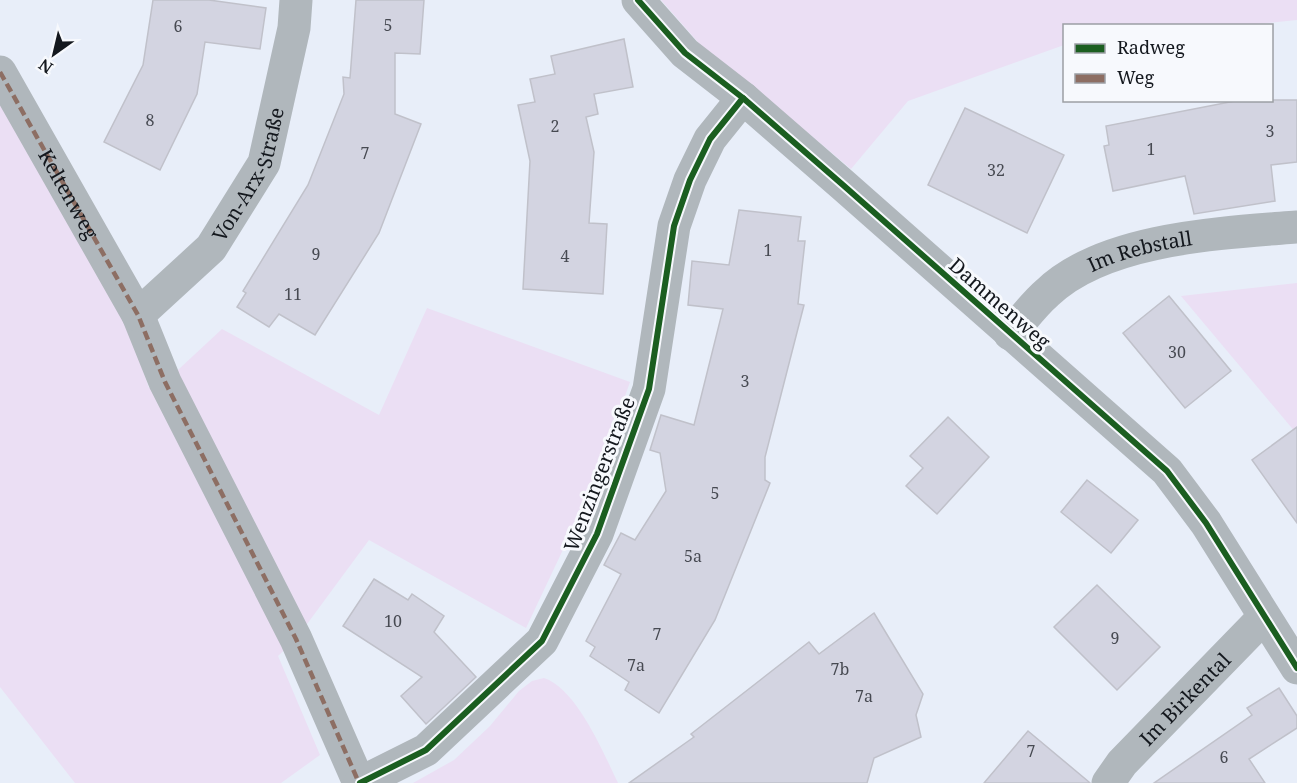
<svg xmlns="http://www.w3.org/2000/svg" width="1297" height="783" viewBox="0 0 1297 783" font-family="'Noto Serif',serif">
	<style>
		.green { fill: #ebdff4 }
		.building { fill: #d3d4e1; stroke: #c0c1ca; stroke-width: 1.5 }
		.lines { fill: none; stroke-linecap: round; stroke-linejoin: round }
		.street { stroke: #b0b7bc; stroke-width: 33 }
		.quiet { stroke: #8d6e63; stroke-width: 4.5; stroke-dasharray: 9 4.5; stroke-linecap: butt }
		.cycleway-casing { stroke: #f7f9fd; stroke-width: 10 }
		.cycleway { stroke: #1b5e20; stroke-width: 6 }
		.labels { text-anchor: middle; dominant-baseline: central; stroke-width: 6; stroke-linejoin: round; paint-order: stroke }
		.number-label { font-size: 16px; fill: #474a52 }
		.street-label { font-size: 20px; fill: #14181e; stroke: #f7f9fd }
	</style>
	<rect width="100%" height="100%" fill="#e8eef9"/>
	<g class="green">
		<path d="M661 0H1297V20L1238 26H1064V45L908 101 851 169 789 117 711 57Z"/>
		<path d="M0 96 124 317 149 388 165 382 222 329 379 415 427 308 630 382 594 484 526 628 369 540 296 639 278 656 320 755 281 783H75L0 687Z"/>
		<path d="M1297 283V432L1296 433 1181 296Z"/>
		<path d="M544 678C577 689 603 752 618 783H413L454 760 490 726 519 691 532 681Z"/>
	</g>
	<g class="building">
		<path d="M153 0H209L266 8 260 49 205 42 197 94 160 170 104 142 143 65Z"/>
		<path d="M356 0H424L420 54 395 53V114L421 124 379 233 315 335 279 314 269 327 237 307 246 293 243 291 308 185 344 94 343 77 350 78Z"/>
		<path d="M624 39 633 87 594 94 598 114 586 117 594 152 589 223 607 224 603 294 523 289 530 161 518 105 535 102 530 79 555 74 551 56Z"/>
		<path d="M1240 100H1297V162L1271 165 1275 201 1194 214 1185 176 1113 191 1104 146 1109 145 1106 126Z"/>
		<path d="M965 108 1064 155 1027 233 928 185Z"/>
		<path d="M739 210 801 217 798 241H805L798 304 804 305 765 457V480L770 483 715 620 659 713 625 690 629 682 590 656 595 647 586 641 621 574 604 565 621 533 635 540 666 491 660 453 650 450 661 415 694 425 723 309 688 305 692 261 729 265Z"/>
		<path d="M1169 296 1231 371 1185 408 1123 333Z"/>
		<path d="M948 417 989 457 937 514 906 486 923 468 910 456Z"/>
		<path d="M1297 427V523L1252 460Z"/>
		<path d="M1087 480 1138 520 1111 553 1061 512Z"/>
		<path d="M374 579 408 600 412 594 444 616 434 632 476 677 426 724 401 696 422 677 343 626Z"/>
		<path d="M1097 585 1160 647 1117 690 1054 627Z"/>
		<path d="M874 613 923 694 916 715 921 737 874 758 867 783H629L694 737 691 734 809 642 819 654Z"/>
		<path d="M1279 688 1297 716V728L1249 759 1265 783H1154L1252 715 1247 708Z"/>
		<path d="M1028 731 1089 782 1090 783H984Z"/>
	</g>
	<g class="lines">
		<g class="street">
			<path d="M638 0 685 53 743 98 843 185 1167 471 1206 523 1297 668"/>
			<path id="s1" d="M0 72 138 315 165 382 296 639 359 783"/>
			<path id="s2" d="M138 315 211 248 264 163 294 28 296 0"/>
			<path id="s3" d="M1010 334C1022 321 1033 305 1047 293 1104 238 1221 233 1297 227"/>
			<path d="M360 783 426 750 542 641 597 534 649 389 674 226 690 180 710 139 743 98"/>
			<path id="s4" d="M1108 783 1122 763 1264 617"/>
		</g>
		<path class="quiet" d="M0 72 138 315 165 382 296 639 359 783"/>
		<g class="cycleway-casing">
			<g id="cycleway">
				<path d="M638 0 685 53 743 98 843 185 1167 471 1206 523 1297 668"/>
				<path d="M360 783 426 750 542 641 597 534 649 389 674 226 690 180 710 139 743 98"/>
			</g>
		</g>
		<use href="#cycleway" class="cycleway"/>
	</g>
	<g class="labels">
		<g class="number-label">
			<text x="388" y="25">5</text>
			<text x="178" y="26">6</text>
			<text x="150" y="120">8</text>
			<text x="555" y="126">2</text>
			<text x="1270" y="131">3</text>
			<text x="1151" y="149">1</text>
			<text x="365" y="153">7</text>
			<text x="996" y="170">32</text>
			<text x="768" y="250">1</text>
			<text x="316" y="254">9</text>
			<text x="565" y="256">4</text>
			<text x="293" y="294">11</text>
			<text x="1177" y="352">30</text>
			<text x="745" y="381">3</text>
			<text x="715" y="493">5</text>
			<text x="693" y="556">5a</text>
			<text x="393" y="621">10</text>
			<text x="657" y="634">7</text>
			<text x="1115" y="638">9</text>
			<text x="636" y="665">7a</text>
			<text x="840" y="669">7b</text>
			<text x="864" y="696">7a</text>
			<text x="1031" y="751">7</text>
			<text x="1224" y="757">6</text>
		</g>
		<g class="street-label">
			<text stroke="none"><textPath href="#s2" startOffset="183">Von-Arx-Straße</textPath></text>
			<text stroke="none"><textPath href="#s1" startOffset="140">Keltenweg</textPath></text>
			<text stroke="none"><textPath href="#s3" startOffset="159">Im Rebstall</textPath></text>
			<text transform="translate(1000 303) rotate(41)">Dammenweg</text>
			<text transform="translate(599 474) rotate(-69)">Wenzingerstraße</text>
			<text stroke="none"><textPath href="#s4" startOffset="114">Im Birkental</textPath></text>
		</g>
	</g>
	<rect x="1063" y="24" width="210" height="78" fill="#f7f9fd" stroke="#9c9fa4" stroke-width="1.5"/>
	<rect x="1075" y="44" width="30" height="9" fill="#1b5e20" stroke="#9c9fa4" stroke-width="1.5"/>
	<text x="1117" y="54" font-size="18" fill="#14181e">Radweg</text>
	<rect x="1075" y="74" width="30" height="9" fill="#8d6e63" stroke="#9c9fa4" stroke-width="1.5"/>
	<text x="1117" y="84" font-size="18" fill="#14181e">Weg</text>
	<g transform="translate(54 54) rotate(214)" stroke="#f7f9fd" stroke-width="4.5" paint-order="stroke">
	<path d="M0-4.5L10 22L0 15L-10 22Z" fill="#14181e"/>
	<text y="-9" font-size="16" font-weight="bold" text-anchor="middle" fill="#14181e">N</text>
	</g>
</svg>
